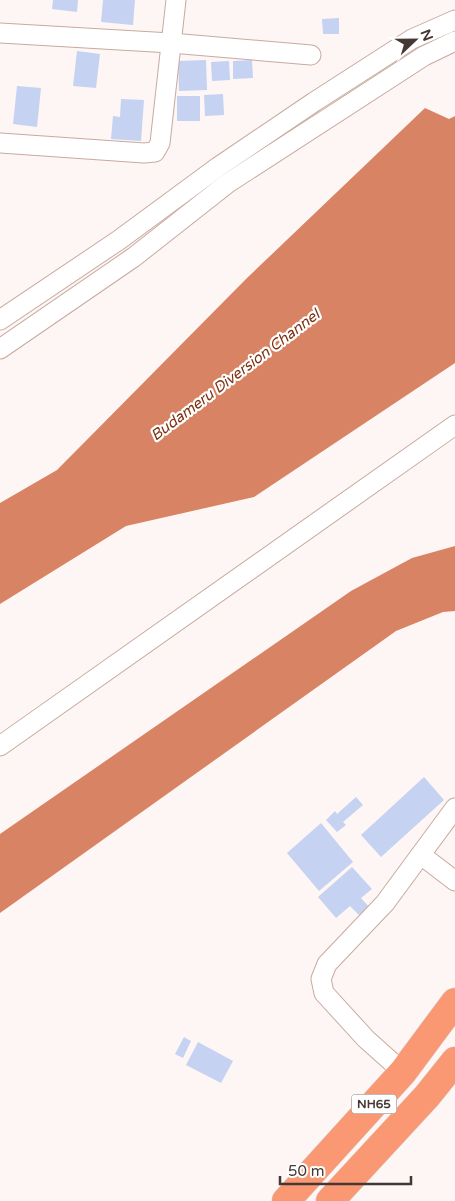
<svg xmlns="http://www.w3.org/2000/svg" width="455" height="1201" viewBox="0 0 455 1201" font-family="'Varela Round',sans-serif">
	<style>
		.water { fill: #d88364 }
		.building { fill: #c5d2f2 }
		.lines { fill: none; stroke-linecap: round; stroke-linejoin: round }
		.minor-casing { stroke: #c8aa9f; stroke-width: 21 }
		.highway-casing { stroke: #d6d3d2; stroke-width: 29 }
		.minor { stroke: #fff; stroke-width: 19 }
		.highway { stroke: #fb9874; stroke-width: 28 }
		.labels { text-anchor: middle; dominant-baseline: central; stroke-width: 4.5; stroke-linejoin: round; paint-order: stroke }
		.shield { fill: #fff; stroke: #7d7471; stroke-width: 1 }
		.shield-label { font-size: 12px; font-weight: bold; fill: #453834 }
		.water-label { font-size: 15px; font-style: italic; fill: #7e3110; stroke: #fff }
	</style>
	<rect width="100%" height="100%" fill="#fdf6f4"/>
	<g class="water">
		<path d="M425 108 449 119 455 116V363L254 497 126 526 0 604V503L57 470 247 278Z"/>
		<path d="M455 546V611L443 612 396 631 0 913V834L351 591 412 558Z"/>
	</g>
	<g class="building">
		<path d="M53 0H78L77 12 52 9Z"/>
		<path d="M103 0H135L133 25 101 22Z"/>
		<path d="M339 18V34H323L322 19Z"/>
		<path d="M77 51 100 54 96 88 73 86Z"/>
		<path d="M206 60 207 90 179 91 178 61Z"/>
		<path d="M252 60 253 78 233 79V61Z"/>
		<path d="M229 61 230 80 212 81 211 62Z"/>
		<path d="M17 86 41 88 37 127 13 124Z"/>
		<path d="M223 94 224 115 205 116 204 95Z"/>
		<rect x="177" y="96" width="23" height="25"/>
		<path d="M121 99 144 100 141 141 111 139 113 116 120 117Z"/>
		<path d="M424 777 444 800 381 857 361 835Z"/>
		<path d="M356 797 363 805 343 822 346 825 337 832 326 820 335 811 337 814Z"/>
		<path d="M321 823 353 862 319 891 287 853Z"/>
		<path d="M352 867 372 889 361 898 369 907 359 915 350 906 336 918 318 897Z"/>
		<path d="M184 1037 191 1041 183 1058 175 1054Z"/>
		<path d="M198 1042 233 1061 221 1083 186 1065Z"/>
	</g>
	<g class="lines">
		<g class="minor-casing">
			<g id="minor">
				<path d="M0 33 171 43 311 55"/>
				<path d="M0 143 144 153 155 152 160 143 176 0"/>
				<path d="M0 320 119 240 218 167 314 102 412 39 455 20"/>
				<path d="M0 349 134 257 228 183 424 56 455 41"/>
				<path d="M0 746 455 425"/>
				<path d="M421 855 455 881"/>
				<path d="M403 1072 366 1039 324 993 321 979 327 964 385 903 455 808"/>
			</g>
		</g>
		<g class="highway-casing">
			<g id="highway">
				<path d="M286 1201 403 1072 455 1002"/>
				<path d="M330 1201 427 1096 455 1061"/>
			</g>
		</g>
		<use href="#minor" class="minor"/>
		<use href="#highway" class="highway"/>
	</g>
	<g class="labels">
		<rect class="shield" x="351.5" y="1094.5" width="45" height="19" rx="4"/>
		<g class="shield-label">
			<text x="374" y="1104">NH65</text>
		</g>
		<g class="water-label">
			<text transform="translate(235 375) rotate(-37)">Budameru Diversion Channel</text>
		</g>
	</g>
	<g transform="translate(415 40) rotate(68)" stroke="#ffffff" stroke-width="4" paint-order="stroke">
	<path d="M0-4L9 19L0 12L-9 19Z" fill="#453834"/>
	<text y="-8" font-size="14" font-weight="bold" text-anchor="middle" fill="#453834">N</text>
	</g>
	<path d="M280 1176v8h131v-8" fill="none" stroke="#453834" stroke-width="2.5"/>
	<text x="288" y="1176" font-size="15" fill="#453834" stroke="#ffffff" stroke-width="4" paint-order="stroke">50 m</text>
</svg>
